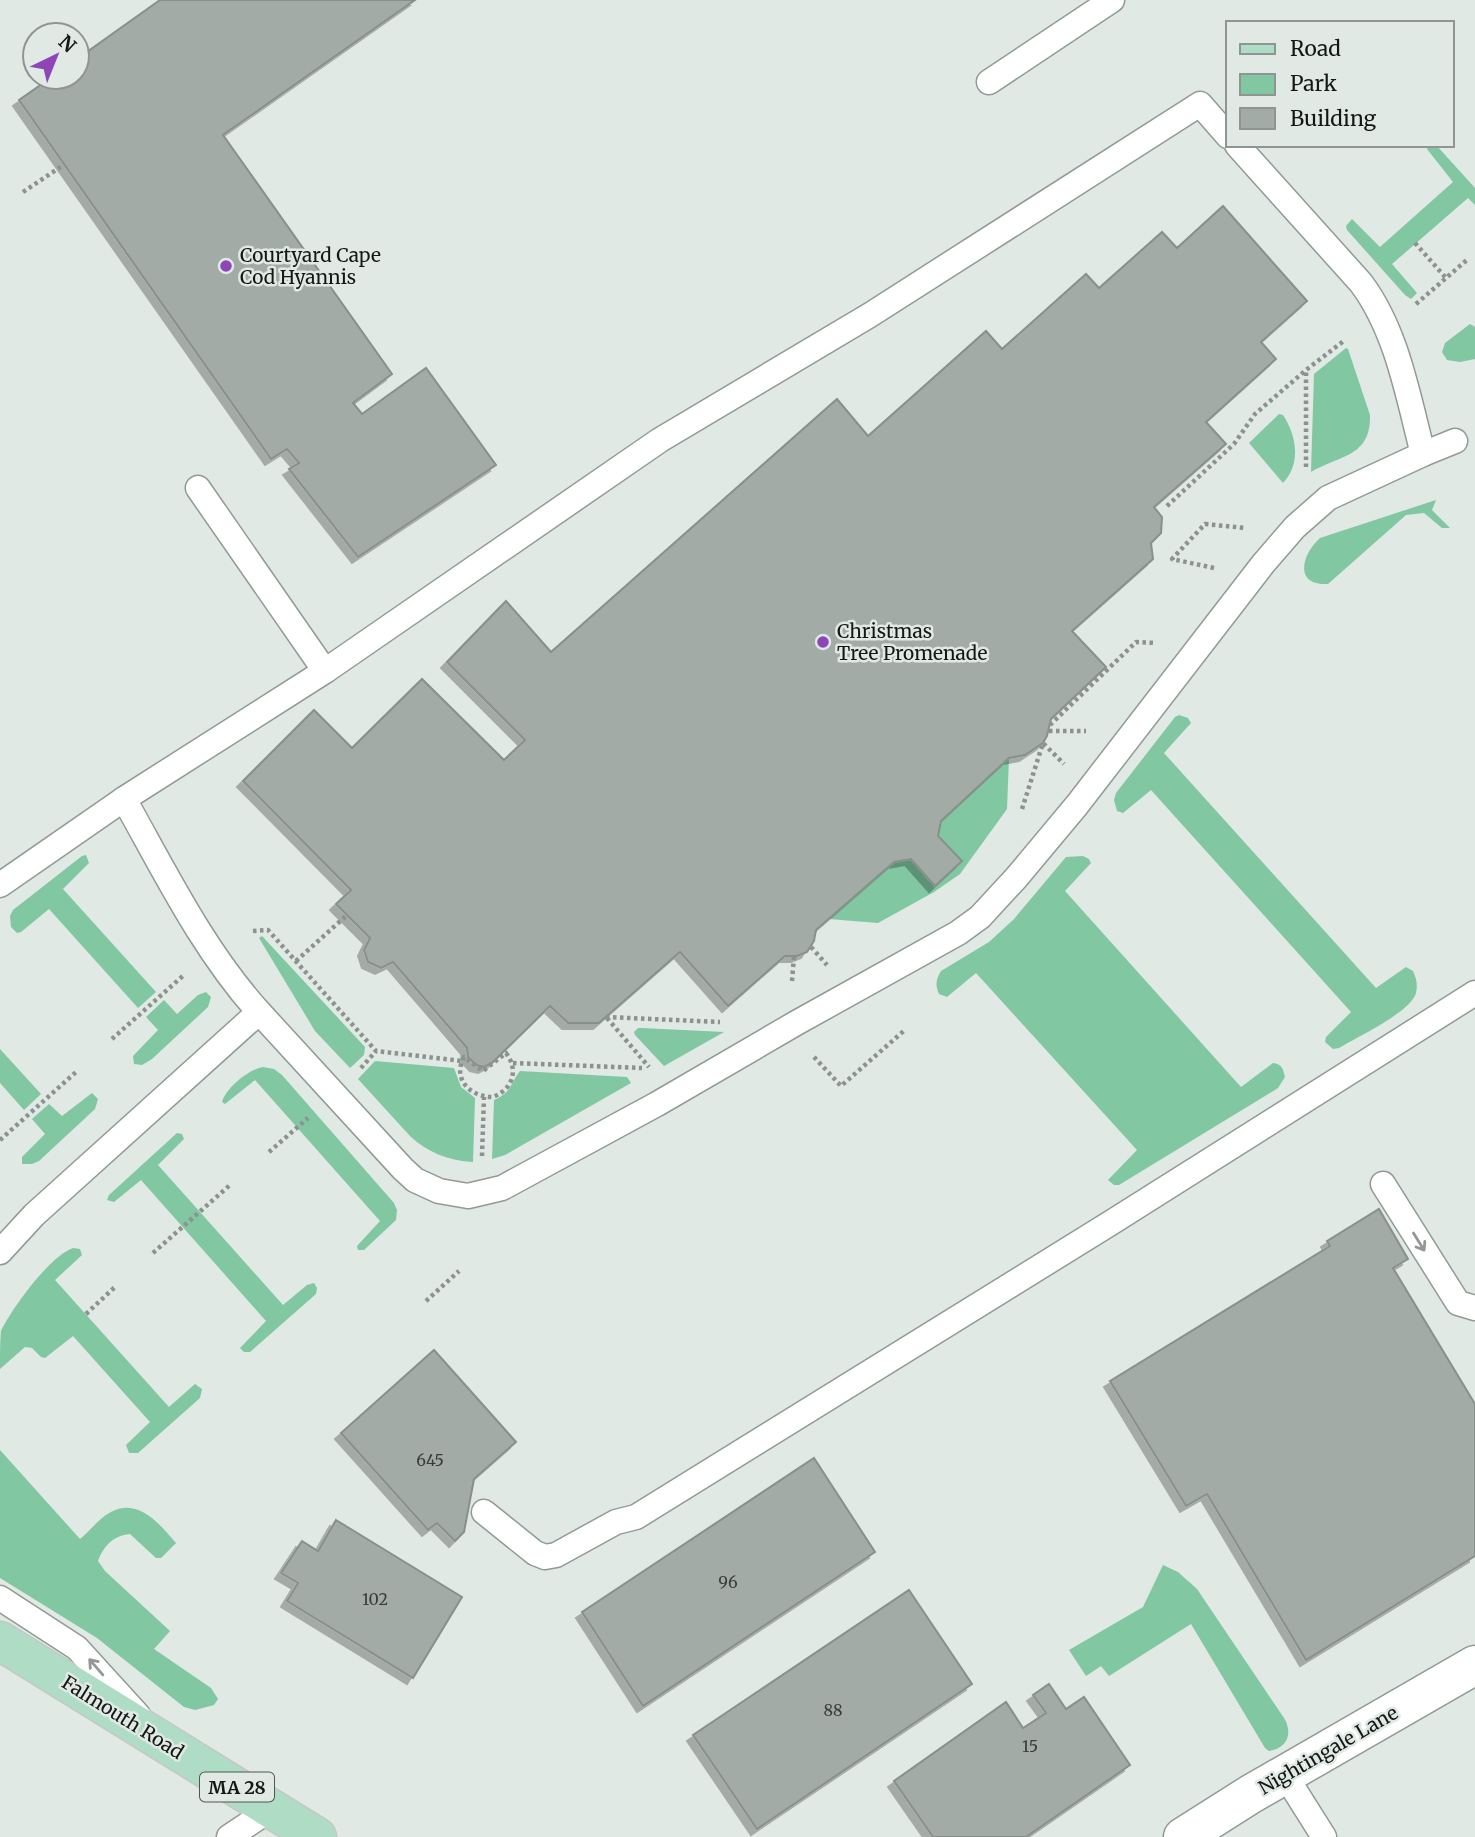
<svg xmlns="http://www.w3.org/2000/svg" width="1475" height="1837" viewBox="0 0 1475 1837" font-family="Merriweather,serif">
	<style>
		.green { fill: #80c7a2 }
		.building { fill: #a3aba6; stroke: #88908b; stroke-width: 2; filter: url(#shadow) }
		.lines { fill: none; stroke-linecap: round; stroke-linejoin: round }
		.service-casing { stroke: #929a95; stroke-width: 27 }
		.minor-casing { stroke: #929a95; stroke-width: 41 }
		.primary-casing { stroke: #c7c7c7; stroke-width: 41 }
		.path { stroke: #8b928f; stroke-width: 4.5; stroke-dasharray: 3.5 3.5; stroke-linecap: butt }
		.service { stroke: #fff; stroke-width: 24 }
		.minor { stroke: #fff; stroke-width: 38 }
		.primary { stroke: #aedcc4; stroke-width: 38 }
		.oneway { stroke: #959796 }
		.poi-dot { fill: #8d45b8; stroke: #e0e9e4; stroke-width: 2.5 }
		.labels { text-anchor: middle; dominant-baseline: central; stroke-width: 5; stroke-linejoin: round; paint-order: stroke }
		.number-label { font-size: 16px; fill: #383c3a }
		.shield { fill: #e0e9e4; stroke: #515654; stroke-width: 2 }
		.shield-label { font-size: 18px; font-weight: bold; fill: #141716 }
		.poi-label { font-size: 19px; fill: #141716; stroke: #e0e9e4; text-anchor: start }
		.street-label { font-size: 19px; fill: #141716; stroke: #e0e9e4 }
	</style>
	<defs>
		<filter id="shadow"><feDropShadow dx="-6" dy="6" stdDeviation="0" flood-color="#0004"/></filter>
	</defs>
	<rect width="100%" height="100%" fill="#e0e9e4"/>
	<g class="green">
		<path d="M1429 145 1437 146 1475 188V205L1468 198 1392 264 1417 293 1411 299 1405 295 1347 230 1346 226 1352 219 1380 247 1453 182 1427 149Z"/>
		<path d="M1470 324 1475 327V359L1460 362 1447 360 1442 352 1445 343Z"/>
		<path d="M1346 348 1348 349 1370 415C1371 457 1340 455 1311 472L1314 374Z"/>
		<path d="M1279 414 1283 415C1297 436 1301 464 1283 483L1249 443Z"/>
		<path d="M1436 500 1432 510 1450 528H1442L1424 513 1406 515 1328 584C1293 586 1302 554 1320 538Z"/>
		<path d="M1179 715 1188 718 1191 723 1164 753 1376 988 1406 967 1413 971C1416 978 1418 984 1416 993 1411 1012 1357 1037 1339 1048L1333 1049 1325 1042 1326 1037 1351 1012 1151 790 1123 813 1117 811 1114 800 1116 793 1175 717Z"/>
		<path d="M1009 758 1007 809 960 874 934 892 878 923 829 919 894 862 911 859 936 885 962 861 938 836 941 821Z"/>
		<path d="M86 855 89 863 63 889 156 992 138 1008 49 909 21 932 17 933 11 927 10 916 13 910 82 856Z"/>
		<path d="M1083 856 1089 859 1091 863 1065 891 1241 1087 1273 1063C1282 1064 1283 1069 1285 1077L1278 1088 1119 1185H1114L1108 1180 1137 1150 976 973 947 997 939 994C935 985 936 979 941 971L989 942 1014 919 1066 857Z"/>
		<path d="M262 936 365 1047 364 1055 350 1068 315 1031 259 938Z"/>
		<path d="M206 992 211 997 208 1007 152 1059 142 1065 134 1064 133 1056 158 1030 146 1017 164 1000 177 1014 198 995Z"/>
		<path d="M638 1028H642L724 1032 664 1066 635 1035 634 1032Z"/>
		<path d="M0 1049 41 1094 24 1110 0 1083Z"/>
		<path d="M375 1061 454 1068 461 1087 475 1098 473 1162C449 1161 427 1152 410 1136L358 1079Z"/>
		<path d="M263 1067 274 1069 282 1075 394 1203 397 1210 396 1220 364 1250H358L357 1246 380 1221 255 1080 225 1104 222 1102C226 1088 249 1069 263 1067Z"/>
		<path d="M520 1071 627 1077 631 1083 505 1155 492 1159 494 1100C512 1092 510 1084 520 1071Z"/>
		<path d="M92 1093 98 1099 95 1109 39 1161 32 1164H22V1157L45 1134 32 1119 49 1104 62 1116Z"/>
		<path d="M177 1133 182 1134 184 1139 158 1165 283 1305 307 1285 314 1283 317 1288 316 1294 250 1352H244L240 1348 266 1321 141 1180 114 1202 107 1200 109 1195Z"/>
		<path d="M73 1248 80 1249 82 1255 55 1280 169 1407 195 1384 202 1389 200 1398 138 1453H129L126 1445 150 1422 73 1336 45 1358 41 1357 32 1348 25 1347 0 1369C0 1358 0 1340 1 1331 12 1308 50 1256 73 1248Z"/>
		<path d="M0 1450 80 1539C90 1531 101 1516 113 1511 140 1498 161 1526 176 1543L161 1558H156L130 1534C112 1536 104 1546 98 1561L105 1571 170 1631 154 1649 211 1688 218 1699 214 1705 195 1710 184 1707 97 1638 0 1578Z"/>
		<path d="M1163 1565 1178 1572 1197 1589 1284 1718C1293 1733 1288 1748 1269 1751L1265 1748 1191 1624 1109 1676 1101 1666 1086 1676 1069 1650 1143 1607Z"/>
	</g>
	<g class="building">
		<path d="M160 0H415L223 135 392 374 353 403 362 414 426 368 496 465 358 557 289 469 299 463 287 449 271 459 19 100 52 77H77V59Z"/>
		<path d="M1223 206 1307 301 1261 342 1276 359 1206 422 1226 444 1154 507 1162 517 1161 533 1151 543 1153 559 1072 631 1106 667 1051 719 1047 736 1043 743 1025 755 1009 758 941 821 938 836 962 861 935 886 911 859 894 862 816 930 814 941 807 952 797 956H785L728 1006 680 952 599 1023H568L550 1006 492 1063 484 1067 476 1065 468 1057 467 1048 393 962 381 968 368 962 364 950 370 938 336 904 351 890 243 781 314 710 352 748 422 679 504 760 525 740 447 662 506 601 551 652 837 399 868 436 986 331 1002 349 1086 274 1099 288 1162 232 1177 248Z"/>
		<path d="M1379 1209 1408 1259 1393 1268 1475 1404V1556L1306 1660 1207 1494 1186 1506 1110 1381 1330 1246 1327 1241Z"/>
		<path d="M434 1350 516 1442 474 1479 464 1532 455 1541 437 1523 428 1530 341 1433Z"/>
		<path d="M814 1458 875 1552 643 1706 582 1612Z"/>
		<path d="M336 1520 462 1597 413 1678 287 1601 298 1583 281 1573 302 1541 318 1551Z"/>
		<path d="M909 1590 972 1684 757 1829 693 1735Z"/>
		<path d="M1049 1684 1066 1709 1084 1697 1130 1765 1026 1837H933L894 1781 1006 1702 1023 1728 1046 1713 1033 1695Z"/>
	</g>
	<g class="lines">
		<g class="service-casing">
			<g id="service">
				<path d="M989 82 1112 0"/>
				<path d="M1237 145 1361 283C1397 331 1408 396 1423 454L1455 441"/>
				<path d="M325 671 660 440 870 315 1200 104 1228 136"/>
				<path d="M124 799C165 872 203 950 259 1012"/>
				<path d="M0 885 124 799 325 671 198 488"/>
				<path d="M1383 1184 1458 1303 1475 1308"/>
				<path d="M0 1252 34 1215 259 1012 403 1169 415 1180 439 1191 468 1196 502 1188 657 1104 798 1022 958 933 980 917 1016 878 1077 805 1263 564 1295 527 1328 498 1423 454"/>
				<path d="M484 1512 535 1553 545 1557 556 1555 616 1522 636 1517 1109 1224 1475 993"/>
				<path d="M0 1598 77 1648 138 1715"/>
				<path d="M1285 1775 1324 1837"/>
				<path d="M229 1837 271 1809"/>
			</g>
		</g>
		<g class="minor-casing">
			<path id="minor" d="M1183 1837 1251 1794 1475 1665"/>
		</g>
		<g class="primary-casing">
			<path id="primary" d="M0 1641 317 1837"/>
		</g>
		<g class="path">
			<path d="M23 192 65 164"/>
			<path d="M1415 243 1446 278"/>
			<path d="M1416 304 1468 259"/>
			<path d="M1306 467V370"/>
			<path d="M1167 506 1234 444 1255 414 1306 370 1345 340"/>
			<path d="M1214 568 1172 559 1205 524 1245 528"/>
			<path d="M1050 725 1136 642 1156 643"/>
			<path d="M1049 731H1086"/>
			<path d="M1022 809 1043 743 1064 764"/>
			<path d="M253 931 268 930 376 1051 462 1061"/>
			<path d="M811 947 827 965"/>
			<path d="M296 961 347 915"/>
			<path d="M792 981 794 956"/>
			<path d="M606 1017 720 1022"/>
			<path d="M607 1018 649 1067"/>
			<path d="M112 1039 185 974"/>
			<path d="M506 1053C519 1070 513 1089 493 1097 470 1097 452 1079 464 1057L483 1071Z"/>
			<path d="M814 1057 841 1086 906 1029"/>
			<path d="M513 1063 642 1068"/>
			<path d="M361 1068 376 1051"/>
			<path d="M0 1140 76 1072"/>
			<path d="M269 1152 308 1118"/>
			<path d="M482 1156 484 1097"/>
			<path d="M153 1253 230 1185"/>
			<path d="M426 1301 459 1271"/>
			<path d="M86 1314 116 1286"/>
		</g>
		<use href="#service" class="service"/>
		<use href="#minor" class="minor"/>
		<use href="#primary" class="primary"/>
	</g>
	<defs><path id="oneway-shaft" d="M-6 0H5M1.5-3L5.5 0L1.5 3" fill="none" stroke-width="1.6" stroke-linecap="round" stroke-linejoin="round" transform="scale(1.75)"/></defs>
	<g class="oneway">
		<use href="#oneway-shaft" transform="translate(1419 1242) rotate(58)"/>
		<use href="#oneway-shaft" transform="translate(96 1667) rotate(-131)"/>
	</g>
	<g class="poi-dot">
		<circle cx="226" cy="266" r="7"/>
		<circle cx="823" cy="642" r="7"/>
	</g>
	<g class="labels">
		<g class="number-label">
			<text x="430" y="1460">645</text>
			<text x="728" y="1582">96</text>
			<text x="375" y="1599">102</text>
			<text x="833" y="1710">88</text>
			<text x="1030" y="1746">15</text>
		</g>
		<rect class="shield" x="200" y="1772.5" width="74" height="29" rx="5"/>
		<g class="shield-label">
			<text x="237" y="1787">MA 28</text>
		</g>
		<g class="poi-label">
			<text x="240" y="255">Courtyard Cape<tspan x="240" dy="22">Cod Hyannis</tspan></text>
			<text x="837" y="631">Christmas<tspan x="837" dy="22">Tree Promenade</tspan></text>
		</g>
		<g class="street-label">
			<text transform="translate(123 1717) rotate(32)">Falmouth Road</text>
			<text transform="translate(1328 1750) rotate(-30)">Nightingale Lane</text>
		</g>
	</g>
	<rect x="1226" y="21" width="228" height="126" fill="#e0e9e4" stroke="#8e9592" stroke-width="2"/>
	<rect x="1240" y="44" width="35" height="10" fill="#aedcc4" stroke="#8e9592" stroke-width="2"/>
	<text x="1290" y="56" font-size="21" fill="#141716">Road</text>
	<rect x="1240" y="74" width="35" height="21" fill="#80c7a2" stroke="#8e9592" stroke-width="2"/>
	<text x="1290" y="91" font-size="21" fill="#141716">Park</text>
	<rect x="1240" y="108" width="35" height="21" fill="#a3aba6" stroke="#8e9592" stroke-width="2"/>
	<text x="1290" y="126" font-size="21" fill="#141716">Building</text>
	<g transform="translate(56 56) rotate(43)"><circle r="33" fill="#e0e9e4" stroke="#8e9592" stroke-width="2"/>
	<path d="M0-5L12 26L0 18L-12 26Z" fill="#8d45b8"/>
	<text y="-10" font-size="19" font-weight="bold" text-anchor="middle" fill="#141716">N</text>
	</g>
</svg>
